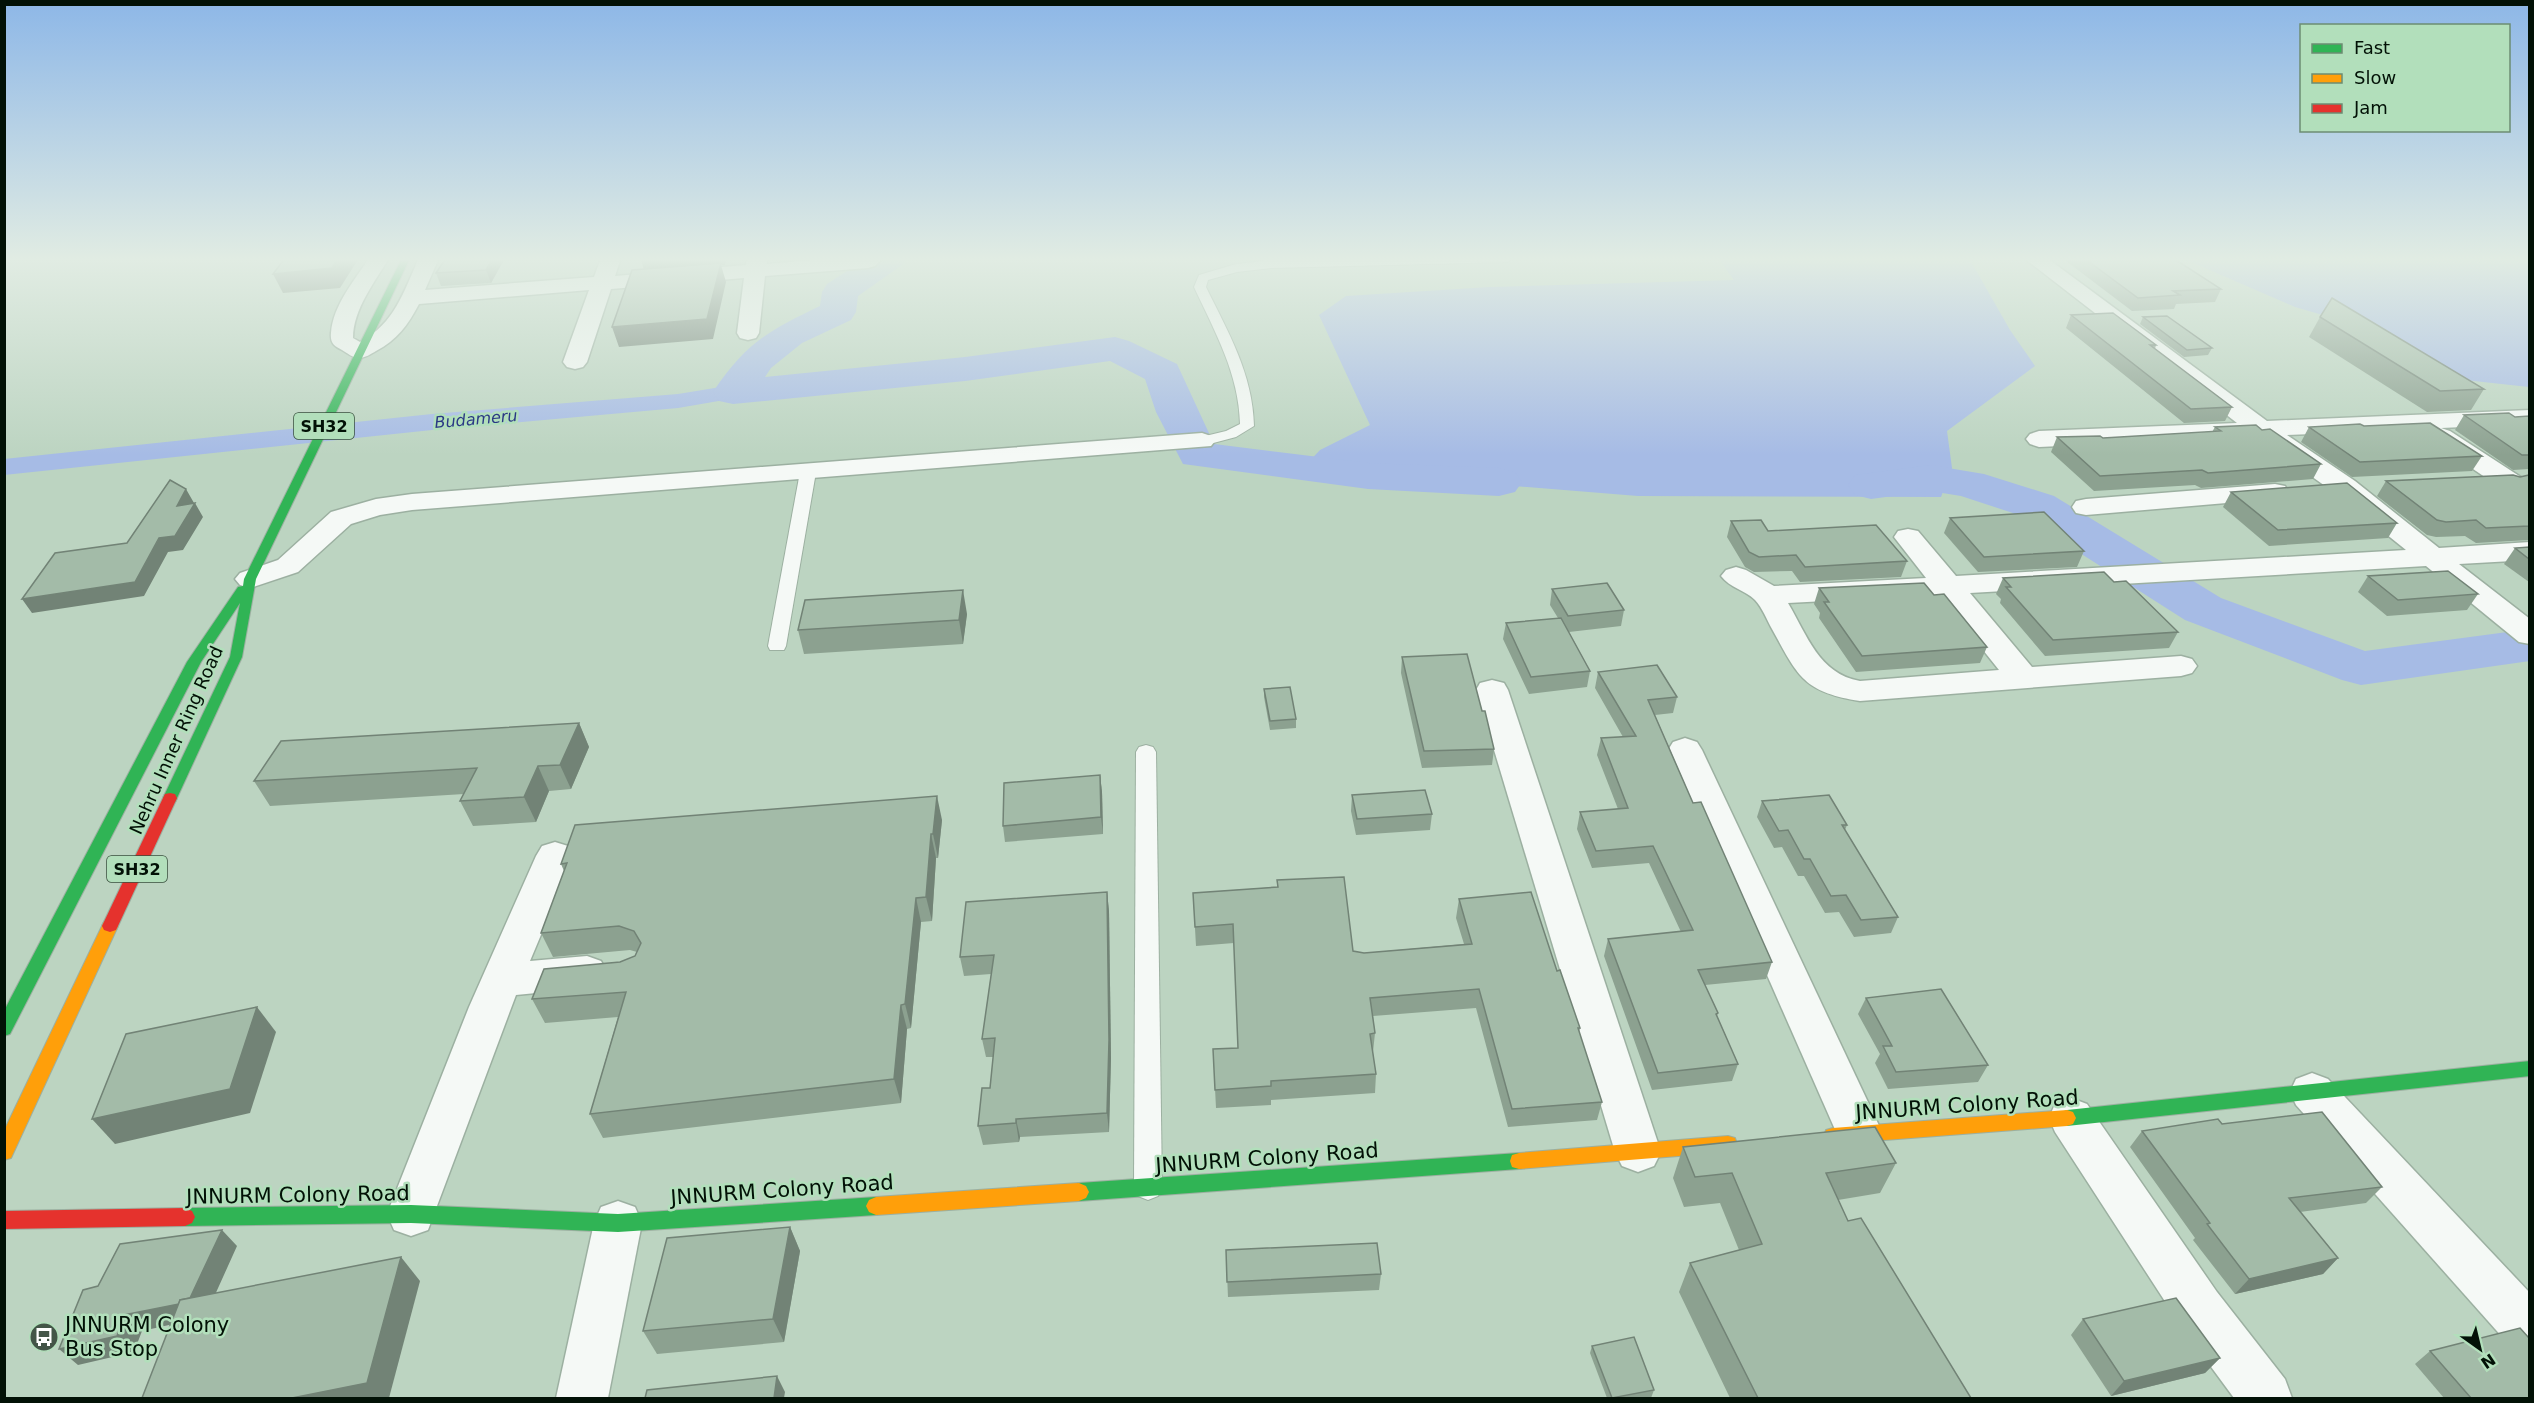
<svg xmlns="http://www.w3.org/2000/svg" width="2534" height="1403" viewBox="0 0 2534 1403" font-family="'DejaVu Sans',sans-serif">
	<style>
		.water { fill: #a6bbe5 }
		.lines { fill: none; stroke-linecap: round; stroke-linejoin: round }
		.canal { fill: #a6bbe5; fill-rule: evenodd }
		.river { fill: #a6bbe5; fill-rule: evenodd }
		.lane-casing { stroke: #9cb0a1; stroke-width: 2 }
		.street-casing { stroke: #9cb0a1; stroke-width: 3 }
		.fast-casing { stroke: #9cb0a1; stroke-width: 2 }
		.slow-casing { stroke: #9cb0a1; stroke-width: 2 }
		.jam-casing { stroke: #9cb0a1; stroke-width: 2 }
		.lane { fill: #f5f9f6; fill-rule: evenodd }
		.street { fill: #f5f9f6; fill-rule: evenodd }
		.fast { fill: #30b455; fill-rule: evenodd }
		.slow { fill: #ff9f0a; fill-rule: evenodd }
		.jam { fill: #e5322d; fill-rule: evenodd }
		.wall { fill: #8ca190 }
		.shaded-wall { fill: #728376 }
		.building { fill: #a3bba8; stroke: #728376; stroke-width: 1.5 }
		.labels { text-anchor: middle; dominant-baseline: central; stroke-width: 5; stroke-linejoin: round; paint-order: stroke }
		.far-water-label { font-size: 16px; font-style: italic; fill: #2a3885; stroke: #b2dfbb }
		.shield { fill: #b2dfbb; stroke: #374f3c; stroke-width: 1.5 }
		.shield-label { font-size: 16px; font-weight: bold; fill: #021106 }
		.street-label { font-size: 18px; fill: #021106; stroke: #b2dfbb }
		.near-street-label { font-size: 21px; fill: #021106; stroke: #b2dfbb }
		.near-poi-label { font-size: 21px; fill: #021106; stroke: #b2dfbb; text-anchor: start }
	</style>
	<rect width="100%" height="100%" fill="#bcd4c1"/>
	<g class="water">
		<path d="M1718 258H1969L2010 330 2035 366 1947 431 1952 468 1941 497 1638 496 1302 469 1320 450 1370 425 1319 315 1346 296 1490 287 1734 280Z"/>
		<path d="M2182 258H2529V387L2428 376 2333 318 2295 307Z"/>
	</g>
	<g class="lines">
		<path class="canal" d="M733 385 742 387 745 392 742 397 678 408 432 430 4 475V459L432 414 678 394Z"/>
		<g class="river">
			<path d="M867 258H907L902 265 858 296 856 312 851 320 802 343 771 368 765 377 965 357 1115 337 1129 341 1177 364 1214 444 1368 463 1499 468 1515 472 1522 482 1515 492 1499 496 1368 489 1183 464 1156 412 1145 379 1110 361 965 381 733 404 719 401 713 392C746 343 768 331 820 306L822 292 827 284Z"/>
			<path d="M1930 465 1984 474 2054 496 2221 598 2365 651 2530 629V661L2361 685 2342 680 2185 620 2022 516 1961 496 1930 491 1871 499 1855 495 1848 485 1855 475Z"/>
		</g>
		<g class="lane-casing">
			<g id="lane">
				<path d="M1264 258H1276V260L1514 258 1508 262 1271 268 1237 272 1208 280 1206 287C1228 332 1253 374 1254 426L1236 437 1202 446 1197 444 1194 441 1197 438 1226 431 1240 424C1239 374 1215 332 1194 287L1199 275 1236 264 1264 261Z"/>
				<path d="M808 467 816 472 786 646 784 650H770L768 646 800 472Z"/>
				<path d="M1146 745 1153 747 1156 752 1162 1187 1158 1196 1148 1200 1138 1196 1134 1187 1136 752 1139 747Z"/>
			</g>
		</g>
		<g class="street-casing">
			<g id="street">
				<path d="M369 258H389C375 282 353 309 353 338L360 342C395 323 403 293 419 258H439L425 290 594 277 601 258H621L615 276 746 265 747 258H767V264L839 258H883L875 266 868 268 765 276 759 333 756 338 748 340 740 338 737 333 744 278 611 289 587 362 583 367 575 369 567 367 563 362 589 290 419 304C408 325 397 340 376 351 371 354 365 358 359 358 353 358 347 353 342 350 334 346 330 343 331 333 333 305 355 280 369 258Z"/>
				<path d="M2024 258H2047L2267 421 2530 410V424L2441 428 2450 431 2530 483V503L2520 501 2432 441 2428 436 2432 431 2440 429 2287 435 2355 481 2439 548 2530 542V560L2459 564 2530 619V644L2519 642 2426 566 1970 593 2032 667 2181 656 2192 659 2197 666 2192 673 2181 676 1860 701C1803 692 1798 676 1772 629 1767 620 1762 607 1755 600 1745 590 1730 588 1721 576L1726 570 1736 567 1746 570 1774 586 1926 578 1894 537 1898 531 1908 529 1918 531 1956 576 2406 550 2335 493 2256 437 2039 447 2030 444 2026 439 2030 434 2039 431 2237 423ZM1939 595 1999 670 1860 681C1819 674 1807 635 1788 603Z"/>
				<path d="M1202 433 1211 436 1215 441 1211 446 412 510 380 515 351 524 298 572 250 588 240 585 235 579 240 573 278 560 331 512 376 499 412 494Z"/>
				<path d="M2275 484 2285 486 2289 492 2285 498 2086 515 2076 513 2072 507 2076 501 2086 499Z"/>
				<path d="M1492 680 1504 683 1508 690 1661 1152 1654 1166 1638 1172 1622 1166 1615 1152 1476 690 1480 683Z"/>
				<path d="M1685 738 1697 742 1702 750 1883 1134 1876 1148 1860 1154 1844 1148 1837 1134 1668 750 1673 742Z"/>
				<path d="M555 842 568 846 574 856 530 961 587 956 601 961 607 972 601 983 587 988 516 995 428 1230 411 1236 394 1230 387 1214 469 1007 536 856 542 846Z"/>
				<path d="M2312 1073 2328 1079 2530 1293V1355L2512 1348 2296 1105 2290 1092 2296 1079Z"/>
				<path d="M2071 1098 2087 1104 2217 1292 2285 1379 2292 1398H2234L2181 1326 2055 1132 2049 1118 2055 1104Z"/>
				<path d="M618 1201 635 1207 642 1223 608 1398H556L594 1223 601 1207Z"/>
			</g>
		</g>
		<g class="fast-casing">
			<g id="fast">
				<path d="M402 258H410L256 579 242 657 177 798 175 802H165L163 798 230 657 240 603 201 662 10 1034 4 1036V1011L187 662 238 587 243 586 244 579Z"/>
				<path d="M2530 1061V1076L2067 1126 2061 1124 2058 1118 2061 1112 2067 1110Z"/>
				<path d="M1519 1153 1526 1155 1528 1161 1526 1167 1519 1169 1079 1201 1072 1198 1069 1192 1072 1186 1079 1183Z"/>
				<path d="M876 1197 883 1200 886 1206 883 1212 876 1215 618 1232 411 1223 185 1226 178 1223 175 1217 178 1211 185 1208 411 1205 618 1214Z"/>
			</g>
		</g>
		<g class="slow-casing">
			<g id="slow">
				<path d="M110 920 116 922 118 926 11 1158 4 1160V1131L102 926 104 922Z"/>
				<path d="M2067 1110 2073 1112 2076 1118 2073 1124 2067 1126 1833 1144 1826 1142 1824 1136 1826 1130 1833 1128Z"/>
				<path d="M1728 1136 1735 1138 1737 1144 1735 1150 1728 1152 1519 1169 1512 1167 1510 1161 1512 1155 1519 1153Z"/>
				<path d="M1079 1183 1086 1186 1089 1192 1086 1198 1079 1201 876 1215 869 1212 866 1206 869 1200 876 1197Z"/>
			</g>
		</g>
		<g class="jam-casing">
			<g id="jam">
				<path d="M170 793 175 794 177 798 118 926 116 930 110 932 104 930 102 926 163 798 165 794Z"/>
				<path d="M185 1208 192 1211 195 1217 192 1223 185 1226 4 1229V1211Z"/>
			</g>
		</g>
		<use href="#lane" class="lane"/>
		<use href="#street" class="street"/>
		<use href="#fast" class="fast"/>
		<use href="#slow" class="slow"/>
		<use href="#jam" class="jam"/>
	</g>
	<g class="wall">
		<path d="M505 258 491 283 441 286 436 273Z"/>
		<path d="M2062 258H2173L2221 289 2215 302 2176 304 2174 309 2132 311Z"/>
		<path d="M2071 315 2156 345 2155 349 2232 407 2225 421 2184 423 2066 328Z"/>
		<path d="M2143 317 2212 348 2208 355 2184 357 2140 324Z"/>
		<path d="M2320 317 2484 389 2471 410 2427 412 2309 337Z"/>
		<path d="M2464 415 2515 417 2529 416V469L2513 470 2455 430Z"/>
		<path d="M2364 426 2482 456 2472 471 2352 477 2301 442 2309 427Z"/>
		<path d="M2215 427 2262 430 2321 464 2313 479 2201 488 2195 485 2094 491 2051 452 2057 437 2103 438 2212 432Z"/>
		<path d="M2529 475V540L2476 543 2465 536 2436 537 2427 535 2377 496 2386 481 2520 477Z"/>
		<path d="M2231 492 2397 523 2388 538 2269 546 2223 507Z"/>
		<path d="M1950 518 2084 551 2077 567 1978 572 1944 533Z"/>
		<path d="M1731 521 1768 531 1907 561 1901 577 1800 582 1792 571 1754 572 1745 567 1727 537Z"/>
		<path d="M2529 547V582L2504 564 2515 548Z"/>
		<path d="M2368 576 2478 594 2467 610 2387 616 2358 592Z"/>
		<path d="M2003 578 2114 582 2178 632 2169 648 2045 656 2000 603 2001 599 1996 594Z"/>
		<path d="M1819 588 1934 595 1987 647 1980 663 1856 672 1819 618 1820 613 1814 604Z"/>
		<path d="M1552 589 1624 610 1621 626 1569 632 1590 671 1587 687 1529 694 1503 639 1506 623 1558 618 1550 605Z"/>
		<path d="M967 614 963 644 804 654 798 630Z"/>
		<path d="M1402 657 1482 711 1494 749 1492 765 1422 768 1401 673Z"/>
		<path d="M1598 672 1677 697 1673 713 1655 715 1693 803 1772 962 1766 979 1705 985 1718 1013 1717 1016 1738 1064 1732 1081 1652 1090 1604 956 1608 939 1681 932 1649 863 1592 868 1577 829 1580 812 1618 809 1597 755 1601 738 1623 737 1595 688Z"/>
		<path d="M1264 689 1296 719V728L1270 730 1264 697Z"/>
		<path d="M579 723 589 747 571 789 549 791 536 822 473 826 460 801 464 794 270 806 254 781Z"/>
		<path d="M1100 775 1102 792 1103 834 1005 842 1003 826Z"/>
		<path d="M1352 795 1432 814 1430 830 1356 835 1351 811Z"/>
		<path d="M1762 801 1847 825 1845 830 1898 917 1891 933 1854 937 1839 912 1825 913 1804 876H1798L1782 847 1774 848 1757 817Z"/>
		<path d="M942 820 938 858H936L932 921 921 922 911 1028 907 1029 901 1103 603 1138 590 1114 618 1017 545 1023 532 999 635 956 637 952 630 950 553 957 541 933 564 871 561 864Z"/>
		<path d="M1277 880 1353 951 1364 953 1464 944 1456 918 1459 899 1557 971 1580 1028 1579 1032 1602 1102 1597 1120 1508 1127 1476 1008 1373 1016 1375 1033 1373 1052V1053L1376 1074 1375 1093 1271 1100V1105L1216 1108 1213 1049 1238 1048 1234 943 1196 946 1193 893 1277 887Z"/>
		<path d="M1107 892 1109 911 1111 1058 1109 1132 1020 1137 1019 1142 983 1145 978 1126 990 1088 993 1057H986L982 1039 991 974 964 976 960 957Z"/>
		<path d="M1866 998 1988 1065 1978 1082 1888 1089 1875 1063 1880 1054 1858 1014Z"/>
		<path d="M2222 1124 2382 1187 2366 1203 2300 1212 2338 1258 2323 1274 2235 1294 2193 1240 2195 1238 2130 1147 2142 1131Z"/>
		<path d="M1683 1147 1896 1163 1880 1193 1838 1200 1848 1221 1971 1398H1730L1679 1292 1690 1263 1739 1250 1720 1203 1684 1207 1673 1178Z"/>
		<path d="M790 1227 800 1251 784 1342 657 1354 643 1331Z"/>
		<path d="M1226 1250 1381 1274 1379 1290 1228 1297Z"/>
		<path d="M2083 1319 2220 1358 2205 1373 2111 1396 2071 1335Z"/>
		<path d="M1592 1346 1654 1390 1651 1398H1607L1590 1353Z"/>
		<path d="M2430 1351 2529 1398H2444L2415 1364Z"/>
	</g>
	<g class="shaded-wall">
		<path d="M338 258H359L340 288 283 293 273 274Z"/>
		<path d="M493 258H505L491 283 486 270Z"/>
		<path d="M641 258H726L725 265H721L726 282 713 339 619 347 612 327 644 271Z"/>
		<path d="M186 489 194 503 186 518 195 503 203 517 183 550 168 552 144 596 32 613 22 599 135 582Z"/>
		<path d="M963 590 967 614 963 644 959 620Z"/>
		<path d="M579 723 589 747 571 789 560 765Z"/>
		<path d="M538 766 549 791 536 822 524 797Z"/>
		<path d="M1100 775 1102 792 1103 834 1101 817Z"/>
		<path d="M937 796 942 820 938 858 933 834Z"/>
		<path d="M931 834 936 858 932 921 926 897Z"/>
		<path d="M1107 892 1109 911 1111 1058 1109 1132 1107 1113Z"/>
		<path d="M916 898 921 922 911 1028 905 1004Z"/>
		<path d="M901 1005 907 1029 901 1103 894 1079Z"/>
		<path d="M257 1007 276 1032 250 1113 115 1144 92 1119Z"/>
		<path d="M1016 1119 1020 1137 1019 1142 1016 1123Z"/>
		<path d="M790 1227 800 1251 784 1342 773 1319Z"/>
		<path d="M222 1230 237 1246 205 1317 142 1331 134 1352 78 1365 59 1349 124 1315Z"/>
		<path d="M401 1257 420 1281 389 1398H292Z"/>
		<path d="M2338 1258 2323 1274 2235 1294 2249 1279Z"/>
		<path d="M2220 1358 2205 1373 2111 1396 2124 1381Z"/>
		<path d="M777 1376 785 1392 784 1398H774Z"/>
	</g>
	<g class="building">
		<path d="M285 258H338L332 268 273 274Z"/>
		<path d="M446 258H493L486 270 436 273Z"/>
		<path d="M2084 258H2173L2221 289 2173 291 2180 295 2138 298Z"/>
		<path d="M721 263 707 319 612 327 632 270Z"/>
		<path d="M2332 298 2484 389 2440 391 2320 317Z"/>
		<path d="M2113 313 2156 345H2150L2232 407 2191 409 2071 315Z"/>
		<path d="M2167 316 2212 348 2187 350 2143 317Z"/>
		<path d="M2509 413 2515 417 2529 416V455H2522L2464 415Z"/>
		<path d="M2430 423 2482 456 2360 462 2309 427 2360 424 2364 426Z"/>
		<path d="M2256 425 2262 430 2270 429 2321 464 2208 473 2202 470 2100 476 2057 437 2100 436 2103 438 2221 431 2215 427Z"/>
		<path d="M2513 475 2520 477 2529 475V526L2486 528 2476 520 2446 522 2437 520 2386 481Z"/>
		<path d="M170 480 186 489 177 506 195 503 175 536 159 538 135 582 22 599 55 553 127 543Z"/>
		<path d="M2347 483 2397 523 2278 530 2231 492Z"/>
		<path d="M2044 512 2084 551 1984 557 1950 518Z"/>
		<path d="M1761 520 1768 531 1876 525 1907 561 1805 567 1796 555 1759 557 1749 552 1731 521Z"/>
		<path d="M2529 547V559L2515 548Z"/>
		<path d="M2448 571 2478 594 2398 600 2368 576Z"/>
		<path d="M2104 572 2114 582 2126 581 2178 632 2053 640 2006 587H2011L2003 578Z"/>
		<path d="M1607 583 1624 610 1568 616 1552 589Z"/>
		<path d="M1924 583 1934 595 1944 594 1987 647 1862 656 1824 602H1829L1819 588Z"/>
		<path d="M963 590 959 620 798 630 805 600Z"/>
		<path d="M1561 618 1590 671 1531 677 1506 623Z"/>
		<path d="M1467 654 1482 711H1485L1494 749 1424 751 1402 657Z"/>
		<path d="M1657 665 1677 697 1648 700 1693 803 1701 802 1772 962 1698 970 1718 1013 1716 1014 1738 1064 1658 1073 1608 939 1693 930 1653 846 1596 851 1580 812 1628 808 1601 738 1636 736 1598 672Z"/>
		<path d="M1290 687 1296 719 1270 721 1264 689Z"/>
		<path d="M579 723 560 765 538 766 524 797 460 801 477 768 254 781 281 741Z"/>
		<path d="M1100 775 1101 817 1003 826 1004 783Z"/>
		<path d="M1425 790 1432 814 1357 819 1352 795Z"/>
		<path d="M1829 795 1847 825H1842L1898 917 1861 920 1846 895 1831 896 1810 859H1804L1788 830 1779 831 1762 801Z"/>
		<path d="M937 796 933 834H931L926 897 916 898 905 1004 901 1005 894 1079 590 1114 626 992 532 999 544 969 620 962 635 956 641 943 634 931 619 926 541 933 567 863 561 864 575 825Z"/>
		<path d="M1344 877 1353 951 1364 953 1472 944 1459 899 1531 892 1557 971 1560 970 1580 1028H1578L1602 1102 1512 1109 1479 989 1370 998 1375 1033 1370 1034 1376 1074 1271 1081V1086L1215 1090 1213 1049 1238 1048 1233 924 1195 927 1193 893 1278 887 1277 880Z"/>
		<path d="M1107 892 1109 1040 1107 1113 1016 1119V1123L978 1126 982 1088H990L995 1038 982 1039 994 955 960 957 966 902Z"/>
		<path d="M1941 989 1988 1065 1896 1072 1883 1046H1892L1866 998Z"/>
		<path d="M257 1007 230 1089 92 1119 126 1034Z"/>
		<path d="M2322 1112 2382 1187 2289 1198 2338 1258 2249 1279 2207 1224 2210 1223 2142 1131 2218 1119 2222 1124Z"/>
		<path d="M1875 1127 1896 1163 1826 1173 1848 1221 1861 1218 1971 1398H1758L1690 1263 1762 1244 1732 1173 1695 1177 1683 1147Z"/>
		<path d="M790 1227 773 1319 643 1331 667 1238Z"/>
		<path d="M222 1230 190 1298 180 1300 179 1304 124 1315 117 1336 59 1349 83 1290 98 1286 120 1244Z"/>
		<path d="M1377 1243 1381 1274 1227 1282 1226 1250Z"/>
		<path d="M401 1257 367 1383 292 1398H142L180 1300Z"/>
		<path d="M2176 1298 2220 1358 2124 1381 2083 1319Z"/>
		<path d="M2520 1328 2529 1338V1398H2471L2430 1351Z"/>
		<path d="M1634 1337 1654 1390 1612 1398 1592 1346Z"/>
		<path d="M777 1376 774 1398H645L647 1390Z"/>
	</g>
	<linearGradient id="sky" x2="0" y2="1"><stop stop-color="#8db7e7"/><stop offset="0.57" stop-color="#e1ece3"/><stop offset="1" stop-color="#e1ece3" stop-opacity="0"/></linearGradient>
	<rect width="2534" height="455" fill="url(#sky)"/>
	<defs>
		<g id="bus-disc" transform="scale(1.5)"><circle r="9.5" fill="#435547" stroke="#b2dfbb"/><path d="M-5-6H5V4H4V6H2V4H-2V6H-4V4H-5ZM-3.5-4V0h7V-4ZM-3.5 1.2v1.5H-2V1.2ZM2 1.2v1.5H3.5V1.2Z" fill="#fff"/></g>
	</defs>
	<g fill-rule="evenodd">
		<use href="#bus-disc" x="44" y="1337"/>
	</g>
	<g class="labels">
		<g class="far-water-label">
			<text transform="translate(476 419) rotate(-5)">Budameru</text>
		</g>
		<g class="shield">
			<rect x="294" y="413" width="60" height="26" rx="4.5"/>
			<rect x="107" y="856" width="60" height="26" rx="4.5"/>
		</g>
		<g class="shield-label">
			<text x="324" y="426">SH32</text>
			<text x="137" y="869">SH32</text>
		</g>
		<g class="street-label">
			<text transform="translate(176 740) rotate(-66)">Nehru Inner Ring Road</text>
		</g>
		<g class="near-street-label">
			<text transform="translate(1967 1105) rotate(-4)">JNNURM Colony Road</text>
			<text transform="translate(1267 1158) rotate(-4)">JNNURM Colony Road</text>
			<text transform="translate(782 1190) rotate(-4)">JNNURM Colony Road</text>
			<text transform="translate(298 1195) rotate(-1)">JNNURM Colony Road</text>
		</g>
		<g class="near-poi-label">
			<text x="65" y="1325">JNNURM Colony<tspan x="65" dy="24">Bus Stop</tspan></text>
		</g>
	</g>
	<rect width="2534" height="1403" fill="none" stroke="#021106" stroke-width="12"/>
	<rect x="2300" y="24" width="210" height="108" fill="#b2dfbb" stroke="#6c8d73" stroke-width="1.5"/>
	<rect x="2312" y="44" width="30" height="9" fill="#30b455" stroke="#6c8d73" stroke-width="1.5"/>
	<text x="2354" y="54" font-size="18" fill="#021106">Fast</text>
	<rect x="2312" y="74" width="30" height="9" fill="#ff9f0a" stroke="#6c8d73" stroke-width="1.5"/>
	<text x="2354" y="84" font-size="18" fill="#021106">Slow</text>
	<rect x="2312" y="104" width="30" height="9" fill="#e5322d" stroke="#6c8d73" stroke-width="1.5"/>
	<text x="2354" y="114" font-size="18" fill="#021106">Jam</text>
	<g transform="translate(2480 1349) rotate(146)" stroke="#b2dfbb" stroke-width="4.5" paint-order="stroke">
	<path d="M0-4.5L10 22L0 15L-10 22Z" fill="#021106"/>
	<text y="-9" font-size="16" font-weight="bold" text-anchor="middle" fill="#021106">N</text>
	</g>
</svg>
